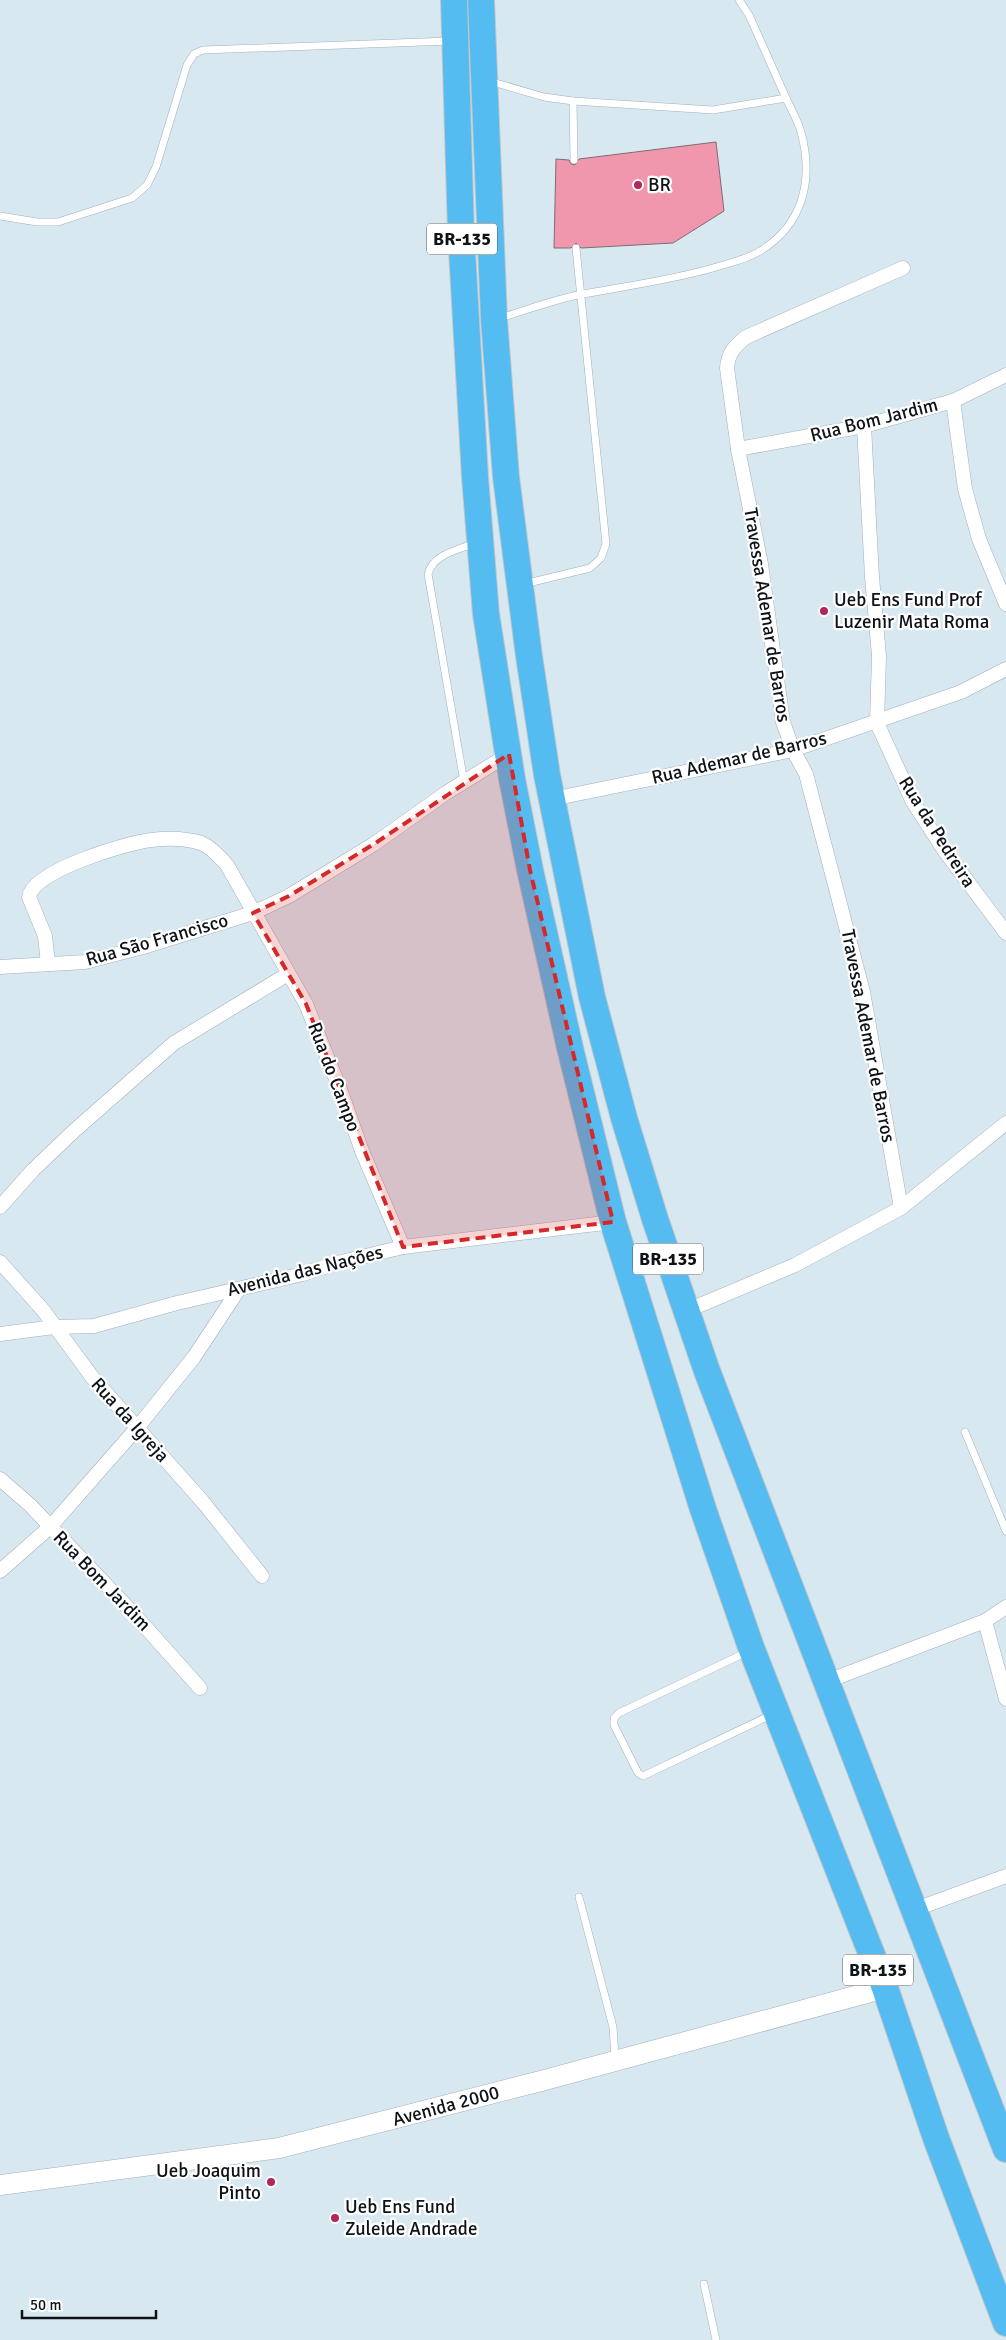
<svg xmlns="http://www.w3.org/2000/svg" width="1006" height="2340" viewBox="0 0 1006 2340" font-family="Signika,sans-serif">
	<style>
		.building { fill: #f197ad; stroke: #7d6d70 }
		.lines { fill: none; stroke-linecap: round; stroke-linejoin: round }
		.lane-casing { stroke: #a2b0b9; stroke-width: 8 }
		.street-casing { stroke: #a2b0b9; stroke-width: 15 }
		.secondary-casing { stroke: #a2b0b9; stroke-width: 21 }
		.highway-casing { stroke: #c5c6c7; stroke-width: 28 }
		.lane { stroke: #fff; stroke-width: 7 }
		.street { stroke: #fff; stroke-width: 14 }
		.secondary { stroke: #fff; stroke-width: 20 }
		.highway { stroke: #54bcf0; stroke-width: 26 }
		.marked { fill: #d62828; fill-opacity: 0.2; stroke: #d62828; stroke-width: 4; stroke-dasharray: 10 6; stroke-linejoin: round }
		.poi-dot { fill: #b3265b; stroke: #fff; stroke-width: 2 }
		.labels { text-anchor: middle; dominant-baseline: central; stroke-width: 4.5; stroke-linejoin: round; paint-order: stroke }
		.shield { fill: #fff; stroke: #565a5c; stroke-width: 1 }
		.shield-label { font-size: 18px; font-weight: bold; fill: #0d1316 }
		.poi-label { font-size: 19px; fill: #0d1316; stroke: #fff; text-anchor: start }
		.street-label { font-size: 19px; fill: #0d1316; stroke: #fff }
	</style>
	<rect width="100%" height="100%" fill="#d8e8f1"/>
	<path class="building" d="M716 142 724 211 673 243 581 248 576 243 571 248H554L556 159 569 160 571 164 575 165 579 159Z"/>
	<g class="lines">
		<g class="lane-casing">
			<g id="lane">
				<path d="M739 0 749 15 786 98"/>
				<path d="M489 81 544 97 573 101 713 110 786 98C791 109 798 121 801 132 814 180 803 225 760 251 746 260 729 263 713 268 671 280 627 286 583 294 555 299 527 310 500 318"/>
				<path d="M573 101 574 160"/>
				<path d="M0 216 37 222H58L132 198 147 185 156 167 187 65 194 54 203 50 450 41"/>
				<path d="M524 584 590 568 601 558 606 544 576 248"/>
				<path d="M464 782 428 574C433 554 458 550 475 543"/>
				<path d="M965 1432 1006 1531"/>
				<path d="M747 1652 619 1713 614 1718V1725L638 1773 643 1776 773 1714"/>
				<path d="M579 1897 613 2027 615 2058"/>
				<path d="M704 2284 716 2340"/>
			</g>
		</g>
		<g class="street-casing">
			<g id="street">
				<path d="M953 401 965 489 979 539 1006 604"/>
				<path d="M864 426 872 577 879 656 877 723 913 802 944 850 1006 933"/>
				<path d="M738 449 864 426 953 401 1006 375"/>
				<path d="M552 799 793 750 961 692 1006 669"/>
				<path d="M48 964 45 936 29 897C32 871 126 843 151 840 167 838 185 838 201 843 211 847 220 857 227 865L306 1004 340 1089 362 1151 403 1247"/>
				<path d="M0 967 85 962 143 947 253 913 289 896 374 844 446 793 509 754"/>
				<path d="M0 1207 33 1170 75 1130 174 1043 288 974"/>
				<path d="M901 1208 863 992 806 774 793 750 783 722 761 564 738 449 727 368C728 353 735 346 746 337L903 268"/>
				<path d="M0 1262 43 1310 92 1377 203 1502 262 1576"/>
				<path d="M686 1311 795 1265 901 1208 1006 1123"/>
				<path d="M0 1334 54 1327 94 1326 177 1303 303 1274 333 1264 403 1247 613 1222"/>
				<path d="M0 1479 30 1505 132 1612 200 1688"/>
				<path d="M0 1571 50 1527 137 1428 194 1357 239 1289"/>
				<path d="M985 1621 1006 1699"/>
				<path d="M825 1682 985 1621 1006 1607"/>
				<path d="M913 1910 1006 1876"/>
			</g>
		</g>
		<g class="secondary-casing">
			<path id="secondary" d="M0 2185 279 2148 541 2081 885 1988"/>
		</g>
		<g class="highway-casing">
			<g id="highway">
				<path d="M454 0 461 233 475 477 486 614 512 779 530 870 570 1048 613 1222 703 1509 752 1650 885 1988 936 2138 1006 2323"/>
				<path d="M481 0 494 319 506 477 529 656 547 775 592 997 624 1118 655 1219 707 1371 1006 2149"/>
			</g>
		</g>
		<use href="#lane" class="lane"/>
		<use href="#street" class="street"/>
		<use href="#secondary" class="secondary"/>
		<use href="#highway" class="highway"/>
	</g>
	<path class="marked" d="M509 754 530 870 613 1222 403 1247 306 1004 253 913 289 896 374 844Z"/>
	<g class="poi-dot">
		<circle cx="638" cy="185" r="5"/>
		<circle cx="824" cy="611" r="5"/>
		<circle cx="271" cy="2182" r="5"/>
		<circle cx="335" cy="2218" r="5"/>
	</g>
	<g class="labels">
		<g class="shield">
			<rect x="427" y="223.5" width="70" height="31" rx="4"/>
			<rect x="633" y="1243.5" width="70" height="31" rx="4"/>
			<rect x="843" y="1954.5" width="70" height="31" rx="4"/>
		</g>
		<g class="shield-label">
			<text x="462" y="239">BR-135</text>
			<text x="668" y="1259">BR-135</text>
			<text x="878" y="1970">BR-135</text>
		</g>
		<g class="poi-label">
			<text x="648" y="185">BR</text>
			<text x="834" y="600">Ueb Ens Fund Prof<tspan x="834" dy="22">Luzenir Mata Roma</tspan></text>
			<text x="261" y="2171" text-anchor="end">Ueb Joaquim<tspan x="261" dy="22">Pinto</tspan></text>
			<text x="345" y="2207">Ueb Ens Fund<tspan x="345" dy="22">Zuleide Andrade</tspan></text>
		</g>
		<g class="street-label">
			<text transform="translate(874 420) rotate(-14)">Rua Bom Jardim</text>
			<text transform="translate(767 615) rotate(81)">Travessa Ademar de Barros</text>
			<text transform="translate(739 758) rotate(-13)">Rua Ademar de Barros</text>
			<text transform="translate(937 832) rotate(58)">Rua da Pedreira</text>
			<text transform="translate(157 940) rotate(-16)">Rua São Francisco</text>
			<text transform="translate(868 1036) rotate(79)">Travessa Ademar de Barros</text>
			<text transform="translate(334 1077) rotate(69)">Rua do Campo</text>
			<text transform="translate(305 1271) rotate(-14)">Avenida das Nações</text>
			<text transform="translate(130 1420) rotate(48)">Rua da Igreja</text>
			<text transform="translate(102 1581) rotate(46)">Rua Bom Jardim</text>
			<text transform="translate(446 2106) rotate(-15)">Avenida 2000</text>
		</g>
	</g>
	<path d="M22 2310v8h134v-8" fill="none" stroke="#0d1316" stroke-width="2.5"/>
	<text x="30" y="2310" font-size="15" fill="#0d1316" stroke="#ffffff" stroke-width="4" paint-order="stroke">50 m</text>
</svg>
